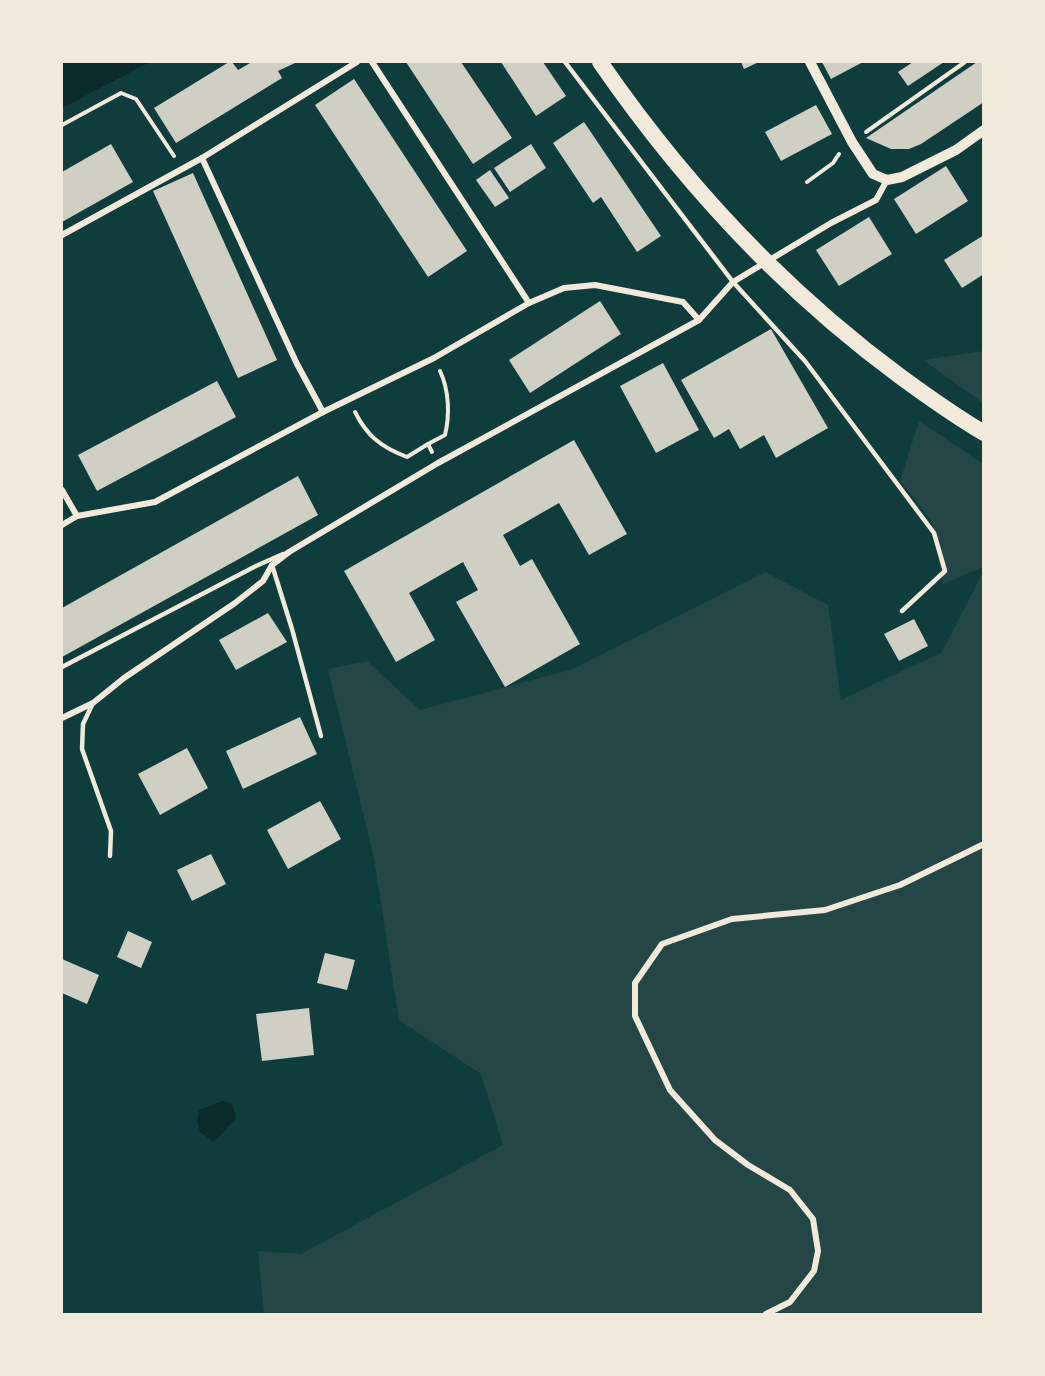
<svg xmlns="http://www.w3.org/2000/svg" width="1045" height="1376" viewBox="0 0 1045 1376" font-family="Barlow,sans-serif">
	<style>
		.green { fill: #244646 }
		.water { fill: #0a2a2b }
		.building { fill: #cfcfc3 }
		.lines { fill: none; stroke-linecap: round; stroke-linejoin: round }
		.path { stroke: #f1e9da; stroke-width: 4 }
		.service { stroke: #f1e9da; stroke-width: 4.5 }
		.minor { stroke: #f1e9da; stroke-width: 6 }
		.tertiary { stroke: #f1e9da; stroke-width: 10 }
		.trunk { stroke: #f1e9da; stroke-width: 16 }
	</style>
	<rect width="100%" height="100%" fill="#0f3d3e"/>
	<g class="green">
		<path d="M983 351V403L923 360Z"/>
		<path d="M919 421 983 464V567L943 584 932 521 900 481Z"/>
		<path d="M765 572 828 605 841 700 942 652 983 572V1314H264L258 1251 301 1254 503 1145 481 1074 399 1020 374 858 328 669 367 661 420 710 573 669Z"/>
	</g>
	<g class="water">
		<path d="M62 62H150L62 108Z"/>
		<path d="M222 1101 232 1103 236 1118 214 1142 200 1132 197 1121 199 1110Z"/>
	</g>
	<g class="building">
		<path d="M229 62H232L238 70 252 62H297L278 71 282 78 176 143 154 108Z"/>
		<path d="M406 62H461L512 138 473 164Z"/>
		<path d="M501 62H543L566 96 536 116Z"/>
		<path d="M741 62H759L744 69Z"/>
		<path d="M822 62H863L831 79Z"/>
		<path d="M913 62H944L908 86 898 72Z"/>
		<path d="M977 62H984V102L921 144 909 149H891L866 138Z"/>
		<path d="M354 79 467 251 428 277 315 105Z"/>
		<path d="M816 105 832 134 781 161 765 132Z"/>
		<path d="M584 122 661 236 637 252 601 197 593 203 553 143Z"/>
		<path d="M111 144 133 182 62 222V172Z"/>
		<path d="M531 144 546 168 510 192 494 168Z"/>
		<path d="M946 166 968 201 916 234 894 199Z"/>
		<path d="M490 170 509 198 495 207 476 180Z"/>
		<path d="M193 173 277 360 238 378 153 191Z"/>
		<path d="M869 217 892 254 839 286 816 250Z"/>
		<path d="M984 235V274L962 288 944 260Z"/>
		<path d="M600 301 621 334 530 393 509 360Z"/>
		<path d="M771 329 828 428 776 458 764 435 740 449 729 429 714 438 681 380Z"/>
		<path d="M663 363 699 430 656 453 620 386Z"/>
		<path d="M217 381 236 417 97 491 78 455Z"/>
		<path d="M574 440 627 534 589 555 559 503 503 535 520 566 532 559 580 644 505 687 456 602 478 590 463 562 409 593 435 640 396 662 344 571Z"/>
		<path d="M298 476 318 515 62 657V608Z"/>
		<path d="M268 613 287 642 236 670 219 640Z"/>
		<path d="M914 619 928 646 899 661 884 634Z"/>
		<path d="M300 717 317 754 243 789 226 751Z"/>
		<path d="M187 748 208 788 160 815 138 774Z"/>
		<path d="M320 801 341 839 288 869 267 830Z"/>
		<path d="M211 854 226 884 192 901 177 870Z"/>
		<path d="M128 931 152 942 141 968 117 957Z"/>
		<path d="M325 953 355 960 347 990 317 983Z"/>
		<path d="M62 959 99 975 87 1004 62 993Z"/>
		<path d="M309 1008 314 1055 262 1061 256 1014Z"/>
	</g>
	<g class="lines">
		<g class="path">
			<path d="M62 125 121 93 136 99 174 156"/>
			<path d="M866 132 965 62"/>
			<path d="M807 182 833 163 839 154"/>
			<path d="M355 412C367 436 381 447 407 457L428 444"/>
			<path d="M432 452 428 444 445 435C450 415 449 390 440 371"/>
		</g>
		<g class="service">
			<path d="M565 62 733 282 805 361 934 533 945 571 902 611"/>
			<path d="M272 565 292 629 321 736"/>
			<path d="M62 667 256 566 283 554"/>
			<path d="M93 703 83 724 82 749 111 831 110 856"/>
		</g>
		<g class="minor">
			<path d="M372 62 529 303 564 288 595 285 683 302 699 320"/>
			<path d="M202 158 297 364 323 412"/>
			<path d="M62 235 202 158 357 62"/>
			<path d="M62 490 77 516"/>
			<path d="M62 525 77 516 155 502 323 412 434 358 529 303"/>
			<path d="M62 718 93 703 124 678 235 603 263 581 272 565 289 552 438 463 699 320 733 282 831 223 876 200 887 180"/>
			<path d="M766 1314 790 1302 814 1271 818 1251 813 1219 790 1190 748 1165 715 1140 670 1090 635 1016V983L662 944 732 919 825 910 900 885 984 844"/>
		</g>
		<path class="tertiary" d="M810 62 852 142 873 174 887 180 902 177 956 150 984 130"/>
		<path class="trunk" d="M600 62C682 181 783 290 901 377 927 396 955 416 984 433"/>
	</g>
	<rect width="1045" height="1376" fill="none" stroke="#f1e9da" stroke-width="126"/>
</svg>
